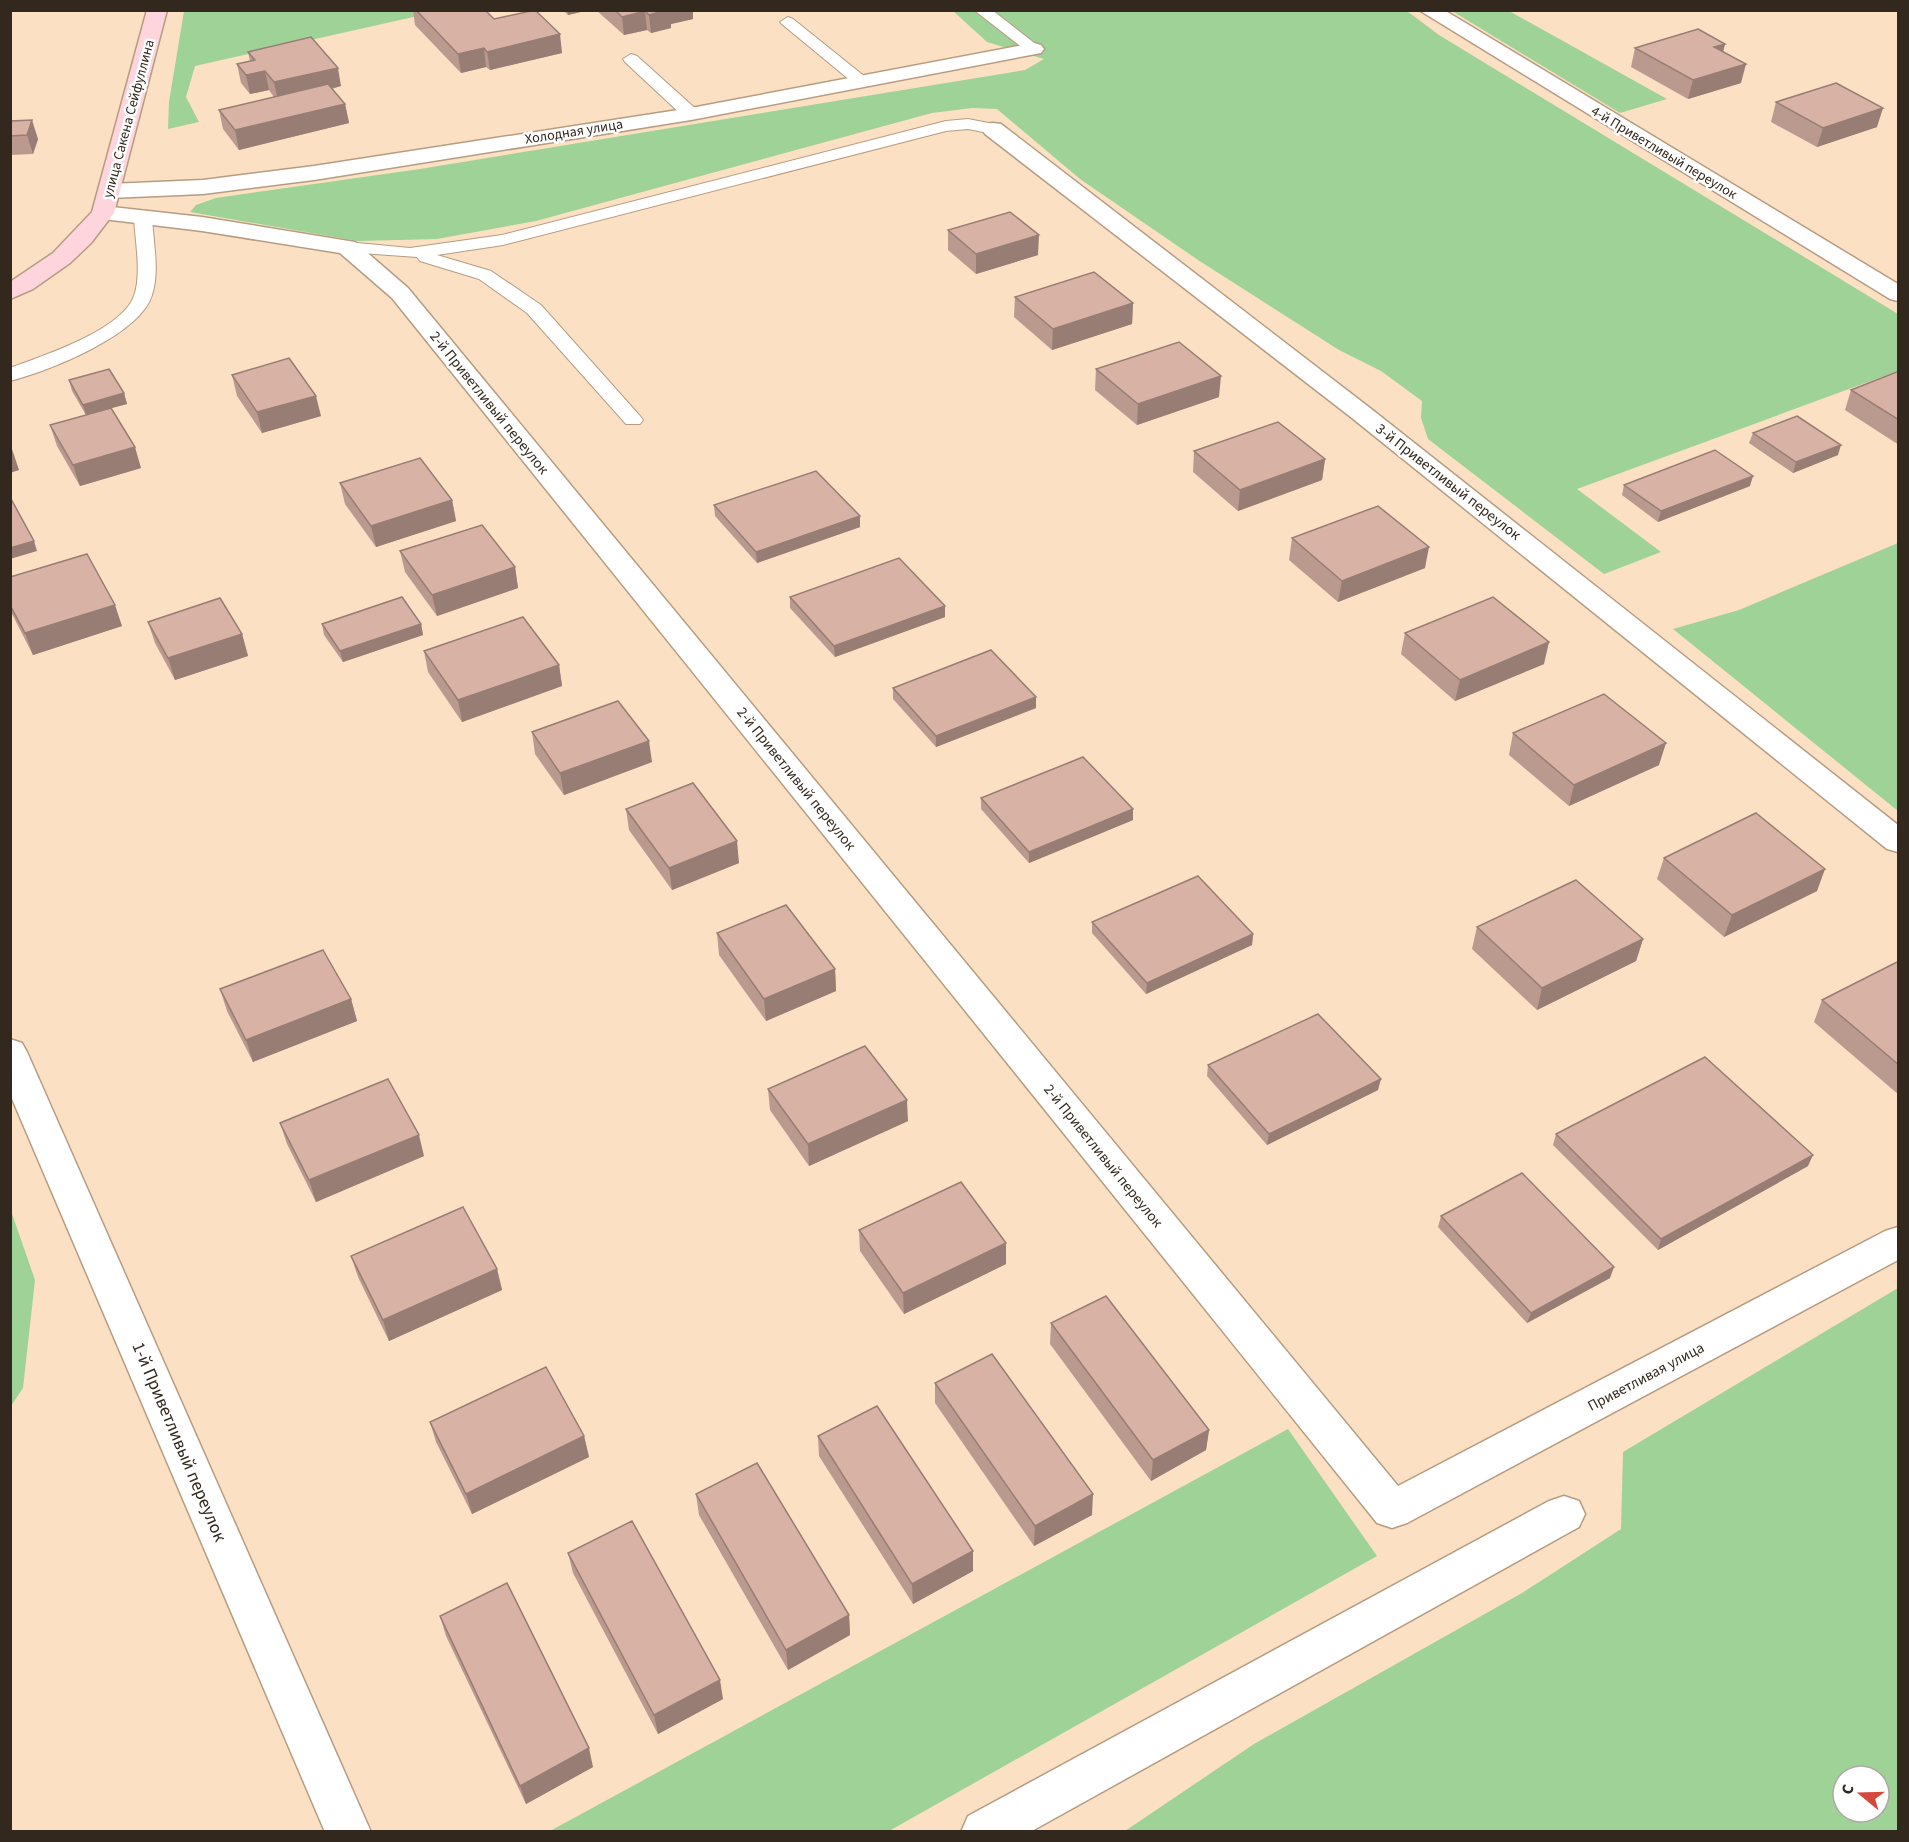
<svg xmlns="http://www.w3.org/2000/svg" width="1909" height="1842" viewBox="0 0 1909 1842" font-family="'Source Sans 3',sans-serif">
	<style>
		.green { fill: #9fd297; fill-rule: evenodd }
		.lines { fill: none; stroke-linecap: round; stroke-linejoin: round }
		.lane-casing { stroke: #b69c81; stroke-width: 2 }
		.street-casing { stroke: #b69c81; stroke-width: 3 }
		.secondary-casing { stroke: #b69c81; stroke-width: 3 }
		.lane { fill: #fff; fill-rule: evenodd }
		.street { fill: #fff; fill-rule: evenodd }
		.secondary { fill: #fed5dc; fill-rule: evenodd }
		.wall { fill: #ba998e }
		.shaded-wall { fill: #977d74 }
		.building { fill: #d8b2a5; stroke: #977d74; stroke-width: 1.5 }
		.labels { text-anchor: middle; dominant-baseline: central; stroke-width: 5; stroke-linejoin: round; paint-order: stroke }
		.far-street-label { font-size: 14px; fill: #32281d; stroke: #fff }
		.street-label { font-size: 15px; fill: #32281d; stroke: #fff }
		.near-street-label { font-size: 18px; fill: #32281d; stroke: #fff }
	</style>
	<rect width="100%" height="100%" fill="#fbe0c3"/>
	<g class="green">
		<path d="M184 11H440L195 66 186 97 199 122 168 129 169 102Z"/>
		<path d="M953 11H1407L1439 35 1898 314V371L1577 489 1661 552 1604 574 1428 439 1421 418 1422 401 1381 371 1339 350 1198 260 1080 179 997 109 972 108 932 113 536 221 437 239 358 241 190 212 196 205 216 198 420 169 1025 70 1044 59 987 42Z"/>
		<path d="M1452 11H1509L1667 99 1620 113Z"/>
		<path d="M1898 543V811L1673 629 1739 610Z"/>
		<path d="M10 1208 35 1280 23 1388 11 1406Z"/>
		<path d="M1898 1288V1831H1125L1254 1744 1522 1593 1621 1529 1623 1452ZM1843 1776H1879V1812H1843Z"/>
		<path d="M1288 1429 1377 1556 889 1831H550Z"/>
	</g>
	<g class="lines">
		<g class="lane-casing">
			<g id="lane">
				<path d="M974 10H992L1042 49 1034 54 1028 52Z"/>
				<path d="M788 17 793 19 869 80 871 83 869 86H857L783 25 780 22Z"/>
				<path d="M631 54 637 56 697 110 699 114 697 118H685L625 62 623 59Z"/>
				<path d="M968 119 999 125 1001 129 993 134 968 129 946 131 503 245 437 255 491 271 541 305 640 416 643 420 640 424H626L527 313 479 279 420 261 417 257 347 252 338 247 347 242 410 248 502 235 946 121Z"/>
				<path d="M143 212 152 217C153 241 160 271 152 295 140 335 49 371 10 381V368C42 356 121 331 134 296 142 273 135 241 134 217Z"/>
			</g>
		</g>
		<g class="street-casing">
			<g id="street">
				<path d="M1419 10H1444L1898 284V301L1890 299Z"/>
				<path d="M1034 43 1041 45 1044 49 1041 53 691 120 314 180 203 194 110 198 102 196 99 191 102 186 110 184 203 180 314 166 691 108Z"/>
				<path d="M993 123 1001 124 1370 408 1898 825V852L1887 849 1352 418 985 134 982 129 985 124Z"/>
				<path d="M103 206 202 217 355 242 408 288 1398 1486 1885 1231 1898 1227V1260L1407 1523 1392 1528 1377 1523 392 298 340 253 202 231 95 218 92 213 95 208Z"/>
				<path d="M10 1039 22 1043 27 1052 371 1832H325L10 1094Z"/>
				<path d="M1564 1496 1579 1501 1585 1514 1579 1527 1030 1832H961L968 1816 1549 1501Z"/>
			</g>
		</g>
		<g class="secondary-casing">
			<path id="secondary" d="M147 10H167L114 213 91 243 70 263 33 289 10 299V282L53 253 92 212Z"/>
		</g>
		<use href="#lane" class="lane"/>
		<use href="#street" class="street"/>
		<use href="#secondary" class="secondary"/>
	</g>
	<g class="wall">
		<path d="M413 10H485L494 19 562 53 490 70 486 67 461 73 415 25Z"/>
		<path d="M563 10H589L568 15Z"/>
		<path d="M596 10H693V19L671 24V28L651 33 647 30 624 35Z"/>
		<path d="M1725 44 1723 52 1741 83 1688 99 1631 67 1635 48Z"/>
		<path d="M248 52 341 86 332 89 345 104 349 123 239 150 223 129 219 110 274 97 269 90 250 94 241 83 237 64 250 61Z"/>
		<path d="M1776 102 1877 127 1817 147 1771 122Z"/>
		<path d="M10 121 38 139 33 154 10 155Z"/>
		<path d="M948 230 1038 255 976 274 948 250Z"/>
		<path d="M1015 297 1133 303 1132 324 1052 350 1014 317Z"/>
		<path d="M1096 369 1219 397 1137 425 1095 390Z"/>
		<path d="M1899 371V445L1845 410 1851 390Z"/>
		<path d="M232 375 321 416 262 433 237 396Z"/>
		<path d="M69 380 124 393 127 404 111 408 141 468 80 486 57 446 50 425 86 415 72 391Z"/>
		<path d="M1753 433 1838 455 1793 473 1749 443Z"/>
		<path d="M1194 451 1325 459 1322 480 1238 511 1193 472Z"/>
		<path d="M340 483 452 500 456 521 376 547 345 504Z"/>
		<path d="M1624 485 1750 486 1658 522 1622 495Z"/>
		<path d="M714 505 860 527 757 563 715 516Z"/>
		<path d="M1292 538 1425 568 1338 602 1289 560Z"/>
		<path d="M400 551 515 567 518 588 437 616 405 572Z"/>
		<path d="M10 577 122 626 33 655 10 610Z"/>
		<path d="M790 597 945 606V617L835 657 790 608Z"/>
		<path d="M148 622 242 634 248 656 175 680 155 643Z"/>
		<path d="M322 624H421L423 635 343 662 324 635Z"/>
		<path d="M1405 633 1544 664 1455 701 1401 654Z"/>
		<path d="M424 651 559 665 562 686 462 722 428 672Z"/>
		<path d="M893 688 1036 708 936 747 893 699Z"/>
		<path d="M532 732 652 762 564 795 535 754Z"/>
		<path d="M1513 733 1659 765 1569 806 1509 755Z"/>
		<path d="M981 798 1133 820 1029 863 981 809Z"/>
		<path d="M626 809 739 863 672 890 629 830Z"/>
		<path d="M1664 858 1817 891 1724 937 1657 879Z"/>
		<path d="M1092 922 1253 934 1252 945 1146 994 1092 933Z"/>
		<path d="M1477 927 1643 939 1636 961 1537 1010 1472 949Z"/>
		<path d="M717 933 835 969 836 991 766 1021 719 955Z"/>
		<path d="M1899 961V1095L1814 1022 1822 1000Z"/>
		<path d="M220 989 351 999 357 1021 253 1062 227 1011Z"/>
		<path d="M1208 1065 1378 1090 1267 1145 1207 1076Z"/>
		<path d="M768 1089 908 1121 809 1166 770 1110Z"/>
		<path d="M280 1123 424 1156 316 1202 287 1144Z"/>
		<path d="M1556 1134 1808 1166 1658 1250 1553 1145Z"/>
		<path d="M1441 1216 1610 1278 1527 1323 1438 1227Z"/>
		<path d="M859 1230 1006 1264 904 1314 860 1251Z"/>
		<path d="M351 1256 497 1269 502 1290 389 1341 358 1277Z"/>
		<path d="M1051 1323 1209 1430 1206 1450 1151 1481 1050 1344Z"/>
		<path d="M935 1383 1092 1515 1034 1546 935 1403Z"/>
		<path d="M430 1422 584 1436 589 1457 472 1514 436 1442Z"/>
		<path d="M818 1436 973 1571 913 1604 819 1456Z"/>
		<path d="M696 1494 849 1615 850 1635 788 1670 699 1515Z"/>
		<path d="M568 1553 723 1699 658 1734 573 1573Z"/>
		<path d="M440 1616 593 1767 526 1804 446 1636Z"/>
	</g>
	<g class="shaded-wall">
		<path d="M568 10H589L568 15Z"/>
		<path d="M666 10H693V19L671 24V28L651 33 649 15Z"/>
		<path d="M645 11 647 30 624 35 622 17Z"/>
		<path d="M560 34 562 53 490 70 487 52Z"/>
		<path d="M1725 44 1720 62 1714 47Z"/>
		<path d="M484 48 486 67 461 73 458 54Z"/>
		<path d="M1746 64 1741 83 1688 99 1693 80Z"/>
		<path d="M338 68 341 86 278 101 274 82Z"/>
		<path d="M265 71 269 90 250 94 246 75Z"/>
		<path d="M345 104 349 123 239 150 235 130Z"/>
		<path d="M1883 108 1877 127 1817 147 1823 128Z"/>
		<path d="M32 120 38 139 33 154 27 135Z"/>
		<path d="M1039 235 1038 255 976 274V254Z"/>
		<path d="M1133 303 1132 324 1052 350 1053 329Z"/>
		<path d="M1221 376 1219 397 1137 425 1138 404Z"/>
		<path d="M124 393 127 404 86 415 83 405Z"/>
		<path d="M316 396 321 416 262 433 257 412Z"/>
		<path d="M1841 445 1838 455 1793 473 1796 462Z"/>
		<path d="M135 447 141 468 80 486 73 465Z"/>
		<path d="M12 449 19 470 10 473V450Z"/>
		<path d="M1325 459 1322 480 1238 511 1240 490Z"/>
		<path d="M1753 476 1750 486 1658 522 1661 511Z"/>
		<path d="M452 500 456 521 376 547 371 526Z"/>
		<path d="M860 516V527L757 563 756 552Z"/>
		<path d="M34 541 37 551 10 559V548Z"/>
		<path d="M1429 547 1425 568 1338 602 1342 581Z"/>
		<path d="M515 567 518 588 437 616 432 595Z"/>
		<path d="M115 605 122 626 33 655 25 633Z"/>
		<path d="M945 606V617L835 657 834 646Z"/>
		<path d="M421 624 423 635 343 662 340 651Z"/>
		<path d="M242 634 248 656 175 680 168 658Z"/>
		<path d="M1549 642 1544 664 1455 701 1460 680Z"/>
		<path d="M559 665 562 686 462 722 458 700Z"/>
		<path d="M1036 697V708L936 747V736Z"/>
		<path d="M649 741 652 762 564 795 560 773Z"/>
		<path d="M1666 743 1659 765 1569 806 1574 785Z"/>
		<path d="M1133 809V820L1029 863V852Z"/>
		<path d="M737 841 739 863 672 890 669 868Z"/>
		<path d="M1825 869 1817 891 1724 937 1732 915Z"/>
		<path d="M1253 934 1252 945 1146 994 1147 983Z"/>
		<path d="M1643 939 1636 961 1537 1010 1542 988Z"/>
		<path d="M835 969 836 991 766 1021 764 999Z"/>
		<path d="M351 999 357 1021 253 1062 246 1040Z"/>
		<path d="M1381 1079 1378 1090 1267 1145 1269 1134Z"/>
		<path d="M907 1100 908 1121 809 1166 808 1144Z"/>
		<path d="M419 1135 424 1156 316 1202 309 1180Z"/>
		<path d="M1813 1155 1808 1166 1658 1250 1661 1239Z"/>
		<path d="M1006 1243V1264L904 1314 903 1293Z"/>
		<path d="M1614 1267 1610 1278 1527 1323 1531 1313Z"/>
		<path d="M497 1269 502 1290 389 1341 383 1320Z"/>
		<path d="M1209 1430 1206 1450 1151 1481 1153 1460Z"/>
		<path d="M584 1436 589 1457 472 1514 466 1494Z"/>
		<path d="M1093 1494 1092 1515 1034 1546 1035 1526Z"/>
		<path d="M973 1551V1571L913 1604 912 1584Z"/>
		<path d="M849 1615 850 1635 788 1670 786 1650Z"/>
		<path d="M720 1680 723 1699 658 1734 654 1715Z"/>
		<path d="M589 1748 593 1767 526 1804 520 1786Z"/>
	</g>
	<g class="building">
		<path d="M416 10H485L494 19 535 10 560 34 487 52 484 48 458 54Z"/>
		<path d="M615 10H666L649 15 645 11 622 17Z"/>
		<path d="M1698 29 1725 44 1714 47 1746 64 1693 80 1635 48Z"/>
		<path d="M311 37 338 68 274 82 265 71 246 75 237 64 255 60 248 52Z"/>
		<path d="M1836 83 1883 108 1823 128 1776 102Z"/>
		<path d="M328 84 345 104 235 130 219 110Z"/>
		<path d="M32 120 27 135 10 136V121Z"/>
		<path d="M1010 212 1039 235 976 254 948 230Z"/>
		<path d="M1094 272 1133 303 1053 329 1015 297Z"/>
		<path d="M1179 342 1221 376 1138 404 1096 369Z"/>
		<path d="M289 358 316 396 257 412 232 375Z"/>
		<path d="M109 369 124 393 83 405 69 380Z"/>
		<path d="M1899 371V420L1851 390Z"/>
		<path d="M111 408 135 447 73 465 50 425Z"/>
		<path d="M1797 416 1841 445 1796 462 1753 433Z"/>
		<path d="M1278 422 1325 459 1240 490 1194 451Z"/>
		<path d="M1715 450 1753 476 1661 511 1624 485Z"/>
		<path d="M420 458 452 500 371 526 340 483Z"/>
		<path d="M816 471 860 516 756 552 714 505Z"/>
		<path d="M10 497 34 541 10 548Z"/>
		<path d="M1378 506 1429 547 1342 581 1292 538Z"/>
		<path d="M482 525 515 567 432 595 400 551Z"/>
		<path d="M87 554 115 605 25 633 10 605V577Z"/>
		<path d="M899 558 945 606 834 646 790 597Z"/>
		<path d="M402 597 421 624 340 651 322 624Z"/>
		<path d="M1493 597 1549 642 1460 680 1405 633Z"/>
		<path d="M220 598 242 634 168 658 148 622Z"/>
		<path d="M523 617 559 665 458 700 424 651Z"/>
		<path d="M991 650 1036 697 936 736 893 688Z"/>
		<path d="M1604 694 1666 743 1574 785 1513 733Z"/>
		<path d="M618 701 649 741 560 773 532 732Z"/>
		<path d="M1083 757 1133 809 1029 852 981 798Z"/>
		<path d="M693 783 737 841 669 868 626 809Z"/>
		<path d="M1756 813 1825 869 1732 915 1664 858Z"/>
		<path d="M1198 876 1253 934 1147 983 1092 922Z"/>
		<path d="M1576 880 1643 939 1542 988 1477 927Z"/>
		<path d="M786 905 835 969 764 999 717 933Z"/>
		<path d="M323 950 351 999 246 1040 220 989Z"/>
		<path d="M1899 961V1065L1822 1000Z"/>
		<path d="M1318 1014 1381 1079 1269 1134 1208 1065Z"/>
		<path d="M865 1046 907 1100 808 1144 768 1089Z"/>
		<path d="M1705 1057 1813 1155 1661 1239 1556 1134Z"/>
		<path d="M388 1079 419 1135 309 1180 280 1123Z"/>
		<path d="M1522 1173 1614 1267 1531 1313 1441 1216Z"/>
		<path d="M961 1182 1006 1243 903 1293 859 1230Z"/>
		<path d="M463 1207 497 1269 383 1320 351 1256Z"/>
		<path d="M1106 1296 1209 1430 1153 1460 1051 1323Z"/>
		<path d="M992 1354 1093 1494 1035 1526 935 1383Z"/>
		<path d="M546 1367 584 1436 466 1494 430 1422Z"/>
		<path d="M877 1406 973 1551 912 1584 818 1436Z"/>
		<path d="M757 1463 849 1615 786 1650 696 1494Z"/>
		<path d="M632 1521 720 1680 654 1715 568 1553Z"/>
		<path d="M507 1583 589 1748 520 1786 440 1616Z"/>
	</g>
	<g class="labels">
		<g class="far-street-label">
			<text transform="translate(129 119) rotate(-75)">улица Сакена Сейфуллина</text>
			<text transform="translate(574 132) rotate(-9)">Холодная улица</text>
			<text transform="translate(1664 153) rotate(31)">4-й Приветливый переулок</text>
		</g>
		<g class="street-label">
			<text transform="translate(489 403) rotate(51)">2-й Приветливый переулок</text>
			<text transform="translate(1448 482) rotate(38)">3-й Приветливый переулок</text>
			<text transform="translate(796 779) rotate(51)">2-й Приветливый переулок</text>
			<text transform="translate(1103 1156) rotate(51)">2-й Приветливый переулок</text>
			<text transform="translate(1646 1377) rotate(-28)">Приветливая улица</text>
		</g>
		<g class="near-street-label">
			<text transform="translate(179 1442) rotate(67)">1-й Приветливый переулок</text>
		</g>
	</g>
	<rect width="1909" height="1842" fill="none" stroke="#32281d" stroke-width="24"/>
	<g transform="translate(1861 1794) rotate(289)"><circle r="28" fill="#ffffff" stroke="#ada9a5" stroke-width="1.5"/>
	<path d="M0-4.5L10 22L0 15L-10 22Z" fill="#d5483b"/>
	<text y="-9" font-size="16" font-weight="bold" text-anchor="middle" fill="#32281d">С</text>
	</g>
</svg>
